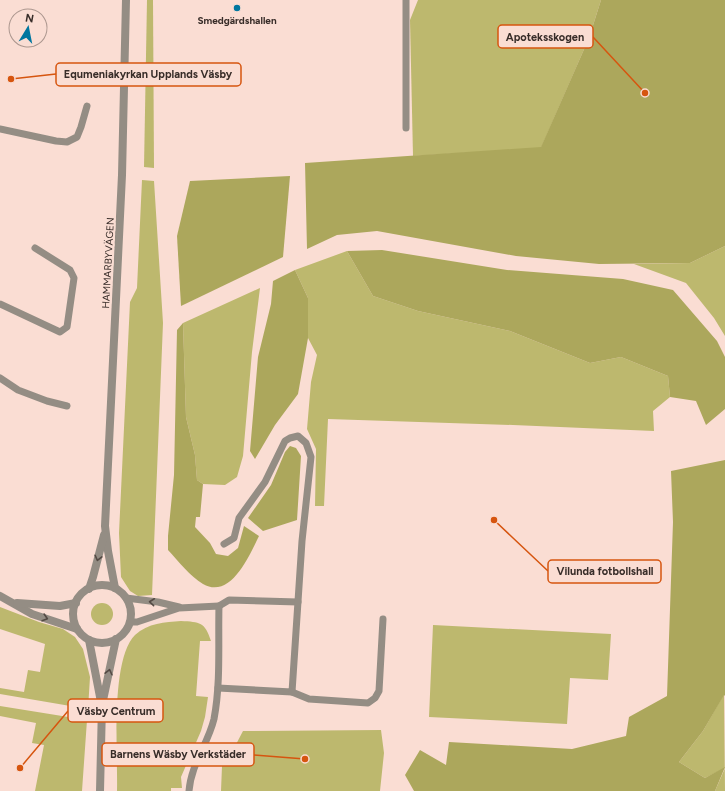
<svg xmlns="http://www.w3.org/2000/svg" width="725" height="791" viewBox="0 0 725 791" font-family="Figtree,sans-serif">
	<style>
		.green { fill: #bdb86e }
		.forest { fill: #aca75c }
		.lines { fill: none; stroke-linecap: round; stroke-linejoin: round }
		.service { stroke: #948d84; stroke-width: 7 }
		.minor { stroke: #948d84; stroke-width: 8 }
		.tertiary { stroke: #948d84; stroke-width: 8 }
		.oneway { stroke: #544a44 }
		.poi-dot { fill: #00769f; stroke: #faddd3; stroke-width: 1.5 }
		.labels { text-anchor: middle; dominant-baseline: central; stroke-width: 4; stroke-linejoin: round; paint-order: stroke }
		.poi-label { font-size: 10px; font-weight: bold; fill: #382d29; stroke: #faddd3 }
		.street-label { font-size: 10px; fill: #382d29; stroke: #faddd3 }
		.leader { fill: none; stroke: #d6550f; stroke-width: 1.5 }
		.callout-dot { fill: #d6550f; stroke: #faddd3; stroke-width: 1.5 }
		.callout { fill: #faddd3; stroke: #d6550f; stroke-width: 1.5 }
		.callout-label { font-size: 11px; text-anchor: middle; font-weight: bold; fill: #382d29 }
	</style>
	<rect width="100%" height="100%" fill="#faddd3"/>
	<g class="green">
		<path d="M147 0H153L154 168 144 167Z"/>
		<path d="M418 0H601L589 38 541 148 413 156 410 20Z"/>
		<path d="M142 180 154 181 163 323 152 595 138 596 130 591 121 577 119 533 130 302 137 288Z"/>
		<path d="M725 246V336L714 318 686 283 634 264 690 263Z"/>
		<path d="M347 251 373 296 418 311 510 331 590 363 621 357 668 376 670 397 653 411 654 431 513 425 328 419 324 506H315L316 449 307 429 311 382 317 355 308 338V298L295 270Z"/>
		<path d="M260 288 252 352 243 456 237 477 225 485 203 484 197 480 195 455 186 417 183 323Z"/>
		<circle cx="102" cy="614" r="11"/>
		<path d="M0 607 39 622 63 629 75 637 83 649 90 677 88 709 0 694V688L24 692 28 670 40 672 45 644 0 629Z"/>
		<path d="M181 621C200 622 205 622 211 641H200L196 696 208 697 205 717 201 731 181 777 182 788H171V791H117C118 755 110 660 135 635 148 623 165 622 181 621Z"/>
		<path d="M433 625 611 634 608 680 570 678 567 724 429 717Z"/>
		<path d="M724 694 725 791H715L725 768 705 778 679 762 703 731Z"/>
		<path d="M0 706 87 720 82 791H35L44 745 32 743 36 723 0 716Z"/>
		<path d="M381 730 384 753 380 791H221L222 766 232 752 243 731Z"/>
	</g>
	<g class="forest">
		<path d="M601 0H725V246L690 263 599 264 516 256 377 231 337 235 307 249 305 163 541 147 589 38Z"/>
		<path d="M290 176 283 257 181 306 177 236 190 181Z"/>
		<path d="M382 250 507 270 623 279 673 290 717 341 725 357V409L706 425 696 401 670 397 668 376 621 357 590 363 510 331 418 311 373 296 347 251Z"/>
		<path d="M295 270 308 298V338L298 394 275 425 255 459 250 451 258 357 271 304 273 281Z"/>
		<path d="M183 323 186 417 195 455 197 480 203 484 200 517H196L195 527 210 543 216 554 228 556 238 548 244 526 259 536C250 554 231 600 203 584 190 576 179 562 168 550V536L174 475 177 330Z"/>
		<path d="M290 446 296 448 301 456 297 520 263 531 248 518 271 485 285 452Z"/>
		<path d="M725 460V696L724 695 703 731 679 762 705 778 725 767 715 791H414L405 775 420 750 446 765 449 742 572 749 626 736 629 717 667 696 673 522 671 471Z"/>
	</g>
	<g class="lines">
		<g class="service">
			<path d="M406 0V128"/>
			<path d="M0 129 56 141 67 142 77 137 81 127 87 106"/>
			<path d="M0 304 60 332 67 327 74 278 70 270 35 248"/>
			<path d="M0 378 18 390 47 401 67 406"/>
			<path d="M126 598 158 602 179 607"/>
			<path d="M219 606 229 600 298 602"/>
			<path d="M130 622H137L179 608 219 606C218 643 221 682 214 719 208 744 191 764 189 791"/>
			<path d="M218 688 292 692 302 541 311 457 306 443 298 436 290 438 285 441 265 482 239 518 234 538 224 544"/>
			<path d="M292 692 309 699 368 703 375 698 379 691 383 619"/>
		</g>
		<g class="minor">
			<path d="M0 596 32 614 77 629"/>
			<path d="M17 603 60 606 76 603"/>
		</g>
		<g class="tertiary">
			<circle cx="102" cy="614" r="29"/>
			<path d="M115 588 108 551 105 526 122 175 126 0"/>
			<path d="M89 589 93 577 104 535"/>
			<path d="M89 640 101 702"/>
			<path d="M100 791 102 705 116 639"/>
		</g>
	</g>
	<defs><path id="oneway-chevron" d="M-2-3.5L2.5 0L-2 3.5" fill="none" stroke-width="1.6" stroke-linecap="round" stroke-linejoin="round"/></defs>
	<g class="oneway">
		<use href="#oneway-chevron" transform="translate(98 558) rotate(104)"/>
		<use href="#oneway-chevron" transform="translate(152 602) rotate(-174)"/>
		<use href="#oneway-chevron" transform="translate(45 618) rotate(17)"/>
		<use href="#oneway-chevron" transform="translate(109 672) rotate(-77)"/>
	</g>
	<circle class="poi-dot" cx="237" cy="8" r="4"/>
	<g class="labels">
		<g class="poi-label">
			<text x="237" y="20">Smedgärdshallen</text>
		</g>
		<g class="street-label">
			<text transform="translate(108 263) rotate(-87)">HAMMARBYVÄGEN</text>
		</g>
	</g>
	<path class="leader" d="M645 93L593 37M11 79L56 74M494 520L548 571M20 768L68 711M305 759L254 755"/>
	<g class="callout-dot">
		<circle cx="645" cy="93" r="4"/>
		<circle cx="11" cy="79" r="4"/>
		<circle cx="494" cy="520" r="4"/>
		<circle cx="20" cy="768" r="4"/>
		<circle cx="305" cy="759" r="4"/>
	</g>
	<g class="callout">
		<rect x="498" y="25" width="95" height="23" rx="4"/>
		<rect x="56" y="63" width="185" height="23" rx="4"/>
		<rect x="548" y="560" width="113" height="23" rx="4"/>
		<rect x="68" y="699" width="95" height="23" rx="4"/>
		<rect x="102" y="743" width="152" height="23" rx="4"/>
	</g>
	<g class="callout-label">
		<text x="545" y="41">Apoteksskogen</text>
		<text x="148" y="78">Equmeniakyrkan Upplands Väsby</text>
		<text x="605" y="575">Vilunda fotbollshall</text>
		<text x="116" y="715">Väsby Centrum</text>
		<text x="178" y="758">Barnens Wäsby Verkstäder</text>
	</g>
	<g transform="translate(28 28) rotate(10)"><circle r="19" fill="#faddd3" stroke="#ac978f"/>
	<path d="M0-3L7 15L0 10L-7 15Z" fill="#00769f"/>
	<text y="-6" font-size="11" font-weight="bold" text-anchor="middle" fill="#382d29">N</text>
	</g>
</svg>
